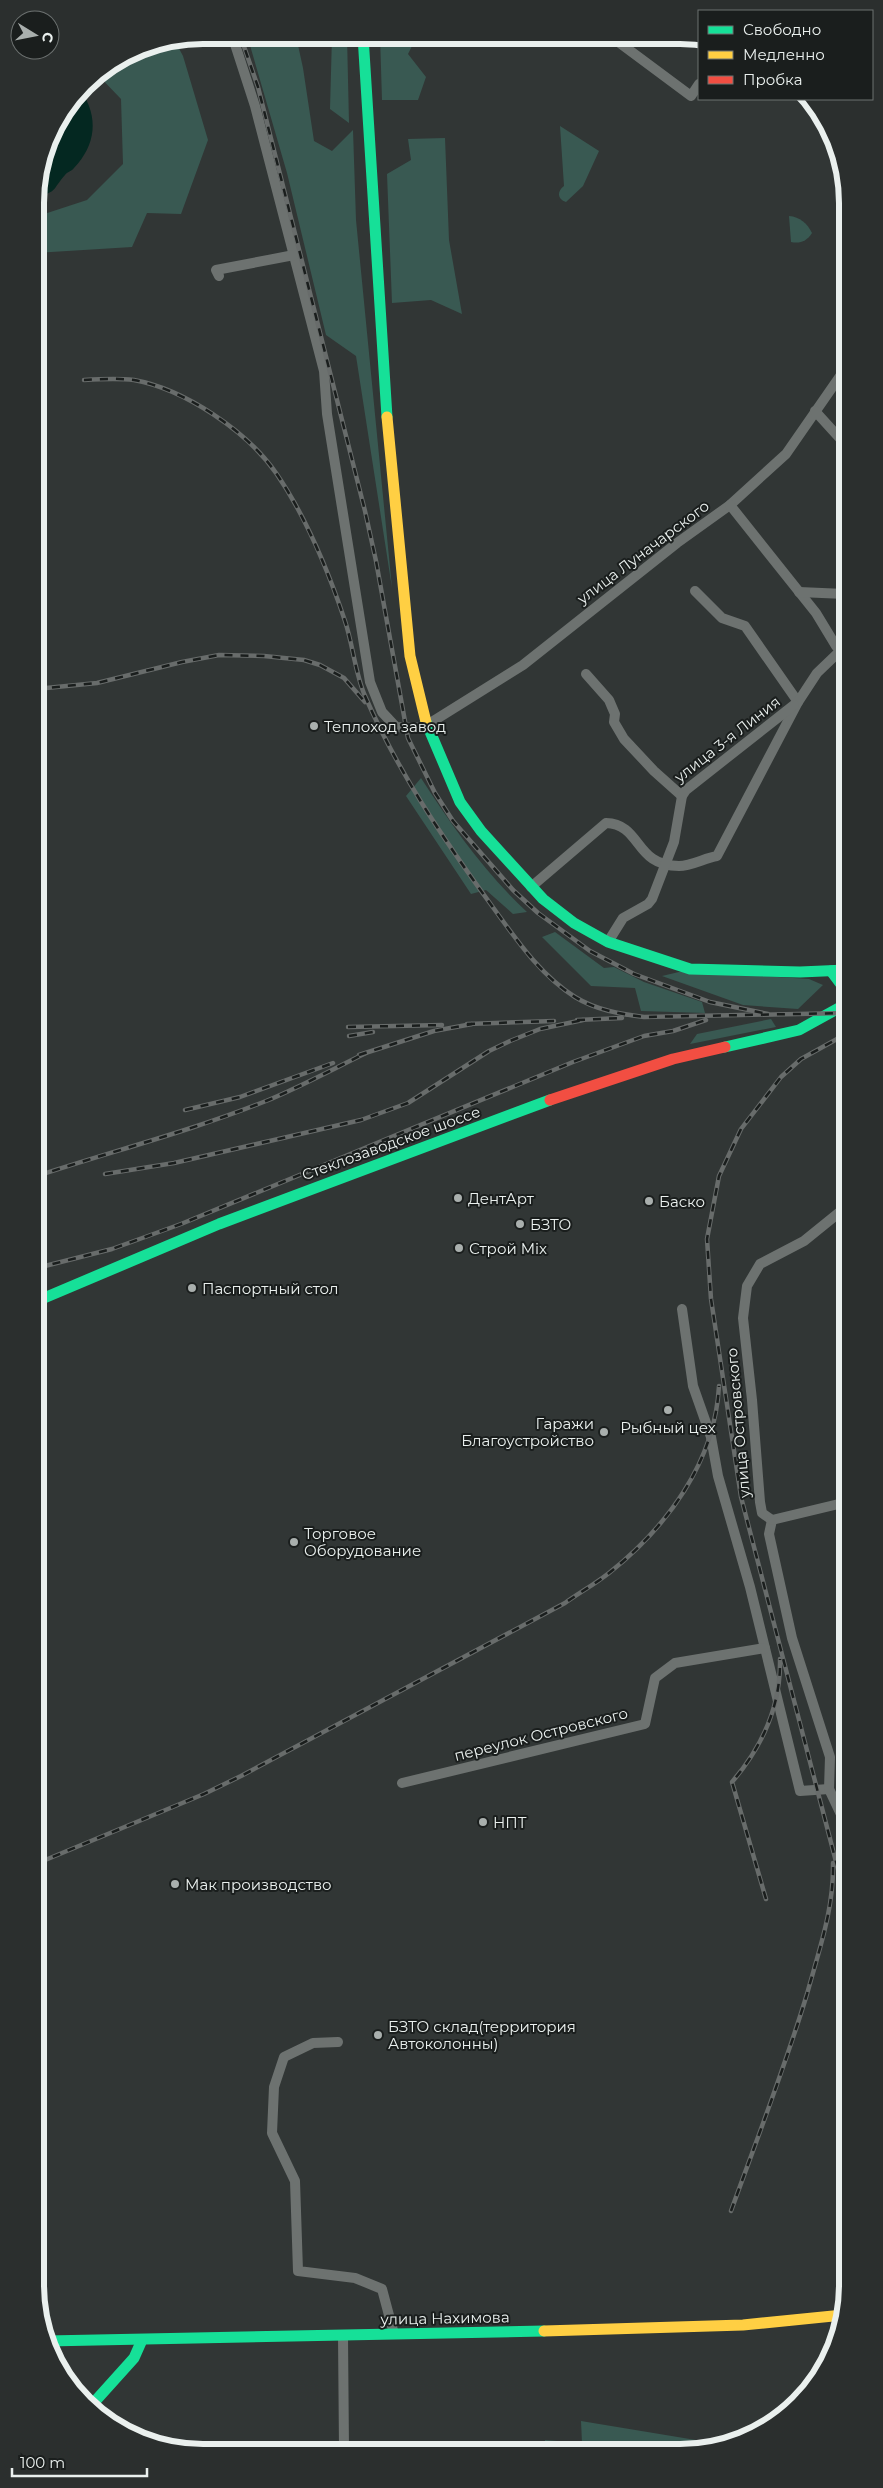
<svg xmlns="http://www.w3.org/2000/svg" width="883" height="2488" viewBox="0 0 883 2488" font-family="Montserrat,sans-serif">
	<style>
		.green { fill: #395952 }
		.water { fill: #042821 }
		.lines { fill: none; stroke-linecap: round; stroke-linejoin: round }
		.street { stroke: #6d7270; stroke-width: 10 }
		.fast { stroke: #16e098; stroke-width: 11 }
		.slow { stroke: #ffcf43; stroke-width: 11 }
		.jam { stroke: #f24e42; stroke-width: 11 }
		.rail-casing { stroke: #686c6b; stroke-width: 4.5 }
		.rail { stroke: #1a1e1d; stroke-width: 2.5; stroke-dasharray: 8; stroke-linecap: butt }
		.poi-dot { fill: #a9afad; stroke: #1a1e1d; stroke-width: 2 }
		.labels { text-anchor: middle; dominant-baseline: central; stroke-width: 4; stroke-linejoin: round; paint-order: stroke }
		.street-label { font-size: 15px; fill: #eaf0ee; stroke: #1a1e1d }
		.poi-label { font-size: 15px; fill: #eaf0ee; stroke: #1a1e1d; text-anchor: start }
		.rim { fill: none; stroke: #eaf0ee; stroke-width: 6 }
	</style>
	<rect width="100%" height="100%" fill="#313635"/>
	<g class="green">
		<path d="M247 35H273L275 43V35L296 36 303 68 314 141 332 151 353 130 356 220 392 588 356 356 326 335 287 173Z"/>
		<path d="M332 36H347L349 123 330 109Z"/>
		<path d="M380 36H417L408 54 426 77 418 100H382Z"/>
		<path d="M175 41 183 56 208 140 181 214 147 213 132 247 35 253V217L87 200 123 164 121 99 97 74 139 48Z"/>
		<path d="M560 126 599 151 583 186 566 202C557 199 557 191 564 186Z"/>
		<path d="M445 138 449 240 462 314 431 300 392 303 387 174 411 160 408 139Z"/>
		<path d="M789 216C800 217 807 223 812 233 807 241 800 244 791 242Z"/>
		<path d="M421 778C452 826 485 873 527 912L513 914 486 890 471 894 406 796Z"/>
		<path d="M555 932 604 968 614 967 644 982 702 1002 705 1013 641 1011 635 988 591 986 542 937Z"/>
		<path d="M683 971 809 979 823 985 798 1009 743 1005 662 976Z"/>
		<path d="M771 1019 776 1027 690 1044 697 1034Z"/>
		<path d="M581 2421 726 2445 713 2450H544L545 2440 582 2443Z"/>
	</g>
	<path class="water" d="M81 91C99 117 96 145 74 168 72 171 67 172 65 175 51 191 59 190 36 198L35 192 52 128Z"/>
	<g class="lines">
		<g class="street">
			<path d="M232 35 255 106 324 371 327 414 370 682 382 712 396 727 415 728 427 725 523 665 677 543 730 505 786 454 845 369"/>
			<path d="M613 38 691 96 699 84"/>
			<path d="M219 276 216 270 294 255"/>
			<path d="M815 411 845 444"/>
			<path d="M730 505 816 613 836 646 845 655"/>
			<path d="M695 591 722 618 745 626 798 702"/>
			<path d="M799 592 845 594"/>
			<path d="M586 674 609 700 615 714 614 722 624 739 654 771 682 796"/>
			<path d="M531 887 606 823C642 824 634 866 679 866 691 866 705 858 717 856L798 702 817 673 840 651"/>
			<path d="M608 942 623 918 648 904 652 899 674 842 682 796 686 790 794 705"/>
			<path d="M682 1309 693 1386 711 1437 718 1476 750 1587 800 1791 829 1789"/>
			<path d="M772 1520 762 1513 760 1502 752 1400 743 1318 747 1286 760 1264 804 1241 846 1207"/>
			<path d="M772 1520 769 1534 792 1638 830 1757 829 1789 847 1827"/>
			<path d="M772 1520 847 1502"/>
			<path d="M402 1783 645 1724 655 1678 675 1663 765 1648"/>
			<path d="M338 2042 313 2043 284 2057 274 2087 272 2133 295 2181 298 2271 355 2278 382 2289 394 2334"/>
			<path d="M343 2336 344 2450"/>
		</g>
		<g class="fast">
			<path d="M363 36 387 417"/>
			<path d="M426 722 460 802 481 831 543 899 574 923 608 942 690 969 800 972 846 970"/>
			<path d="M831 971 843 987V1006"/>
			<path d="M725 1047 799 1030 846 1004"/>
			<path d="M37 1301 219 1224 550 1100"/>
			<path d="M47 2341 544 2331"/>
			<path d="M89 2408 134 2358 142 2340"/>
		</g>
		<g class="slow">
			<path d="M387 417 410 656 426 722"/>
			<path d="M544 2331 743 2325 843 2315"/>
		</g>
		<path class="jam" d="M550 1100 673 1059 725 1047"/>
		<g class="rail-casing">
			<g id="rail">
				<path d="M240 35 258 87 365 511 376 561 408 738 435 793 453 821 513 890 538 913 590 951 634 974 710 1002 768 1014"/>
				<path d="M84 380C100 379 117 378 134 380 184 389 247 431 276 473 305 515 329 573 345 621 353 645 355 673 365 696 398 772 444 840 492 906 516 939 540 975 575 997 596 1010 620 1014 644 1017L846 1013"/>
				<path d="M36 689 97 683 182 662 219 655 264 656 304 660 320 665 344 678 365 702"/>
				<path d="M577 1020 622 1018"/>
				<path d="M467 1024 554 1021"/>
				<path d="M348 1027 442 1025"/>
				<path d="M846 1034 801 1059 781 1077 741 1129 719 1176 707 1239 711 1299 741 1497 847 1904"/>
				<path d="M349 1036 373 1032"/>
				<path d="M359 1055 434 1031 472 1024"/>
				<path d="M185 1110 240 1097 333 1063"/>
				<path d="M105 1174 174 1163 361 1120 408 1103 489 1051 510 1041 540 1029 583 1020"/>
				<path d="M37 1176C113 1151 191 1131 266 1101 300 1087 333 1069 366 1053"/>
				<path d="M37 1268 112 1249 181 1224 573 1062 644 1036 673 1031 706 1020"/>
				<path d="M38 1863 204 1794 241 1776 565 1603C579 1593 595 1584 609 1573 667 1527 715 1462 719 1386"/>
				<path d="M766 1899 732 1782C762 1747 781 1706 780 1659"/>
				<path d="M731 2211C757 2139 785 2067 807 1994 819 1950 834 1909 833 1863"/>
			</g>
		</g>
		<use href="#rail" class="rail"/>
	</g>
	<g class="poi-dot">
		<circle cx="314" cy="726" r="5"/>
		<circle cx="458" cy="1198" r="5"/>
		<circle cx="649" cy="1201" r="5"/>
		<circle cx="520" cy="1224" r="5"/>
		<circle cx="459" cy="1248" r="5"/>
		<circle cx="192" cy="1288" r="5"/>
		<circle cx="668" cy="1410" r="5"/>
		<circle cx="604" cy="1432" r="5"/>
		<circle cx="294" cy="1542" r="5"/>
		<circle cx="483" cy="1822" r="5"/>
		<circle cx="175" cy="1884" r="5"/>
		<circle cx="378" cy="2035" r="5"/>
	</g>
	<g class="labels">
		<g class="street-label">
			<text transform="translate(643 552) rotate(-37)">улица Луначарского</text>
			<text transform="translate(727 739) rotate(-38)">улица 3-я Линия</text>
			<text transform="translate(391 1143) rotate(-20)">Стеклозаводское шоссе</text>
			<text transform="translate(738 1423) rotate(-95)">улица Островского</text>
			<text transform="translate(541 1734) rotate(-14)">переулок Островского</text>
			<text transform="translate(445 2318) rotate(-1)">улица Нахимова</text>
		</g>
		<g class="poi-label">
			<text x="324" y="726">Теплоход завод</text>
			<text x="468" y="1198">ДентАрт</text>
			<text x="659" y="1201">Баско</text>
			<text x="530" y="1224">БЗТО</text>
			<text x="469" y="1248">Строй Mix</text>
			<text x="202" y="1288">Паспортный стол</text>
			<text x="594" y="1423" text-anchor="end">Гаражи<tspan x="594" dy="17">Благоустройство</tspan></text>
			<text x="668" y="1427" text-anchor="middle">Рыбный цех</text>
			<text x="304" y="1533">Торговое<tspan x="304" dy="17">Оборудование</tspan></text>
			<text x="493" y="1822">НПТ</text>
			<text x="185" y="1884">Мак производство</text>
			<text x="388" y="2026">БЗТО склад(территория<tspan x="388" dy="17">Автоколонны)</tspan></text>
		</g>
	</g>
	<path d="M0 0H883V2488H0ZM203 44H680A159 159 0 0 1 839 203V2285A159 159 0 0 1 680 2444H203A159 159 0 0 1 44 2285V203A159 159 0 0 1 203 44Z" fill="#2b2f2e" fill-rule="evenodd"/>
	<path class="rim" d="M203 44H680A159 159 0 0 1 839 203V2285A159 159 0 0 1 680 2444H203A159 159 0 0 1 44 2285V203A159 159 0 0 1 203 44Z"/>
	<rect x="698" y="10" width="175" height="90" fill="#1a1e1d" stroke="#6d7271"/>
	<rect x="708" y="26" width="25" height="8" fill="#16e098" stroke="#6d7271"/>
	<text x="743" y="35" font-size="15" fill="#eaf0ee">Свободно</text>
	<rect x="708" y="51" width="25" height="8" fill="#ffcf43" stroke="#6d7271"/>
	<text x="743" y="60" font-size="15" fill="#eaf0ee">Медленно</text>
	<rect x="708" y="76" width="25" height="8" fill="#f24e42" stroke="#6d7271"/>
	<text x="743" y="85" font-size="15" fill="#eaf0ee">Пробка</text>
	<g transform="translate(35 35) rotate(100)"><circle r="24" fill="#1a1e1d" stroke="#6d7271"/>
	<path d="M0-4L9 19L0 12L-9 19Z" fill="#a9afad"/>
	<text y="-8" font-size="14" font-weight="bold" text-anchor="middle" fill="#eaf0ee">С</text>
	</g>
	<path d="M12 2468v8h135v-8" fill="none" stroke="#eaf0ee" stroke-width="2.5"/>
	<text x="20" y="2468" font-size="15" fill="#eaf0ee" stroke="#1a1e1d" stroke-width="4" paint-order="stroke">100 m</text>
</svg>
